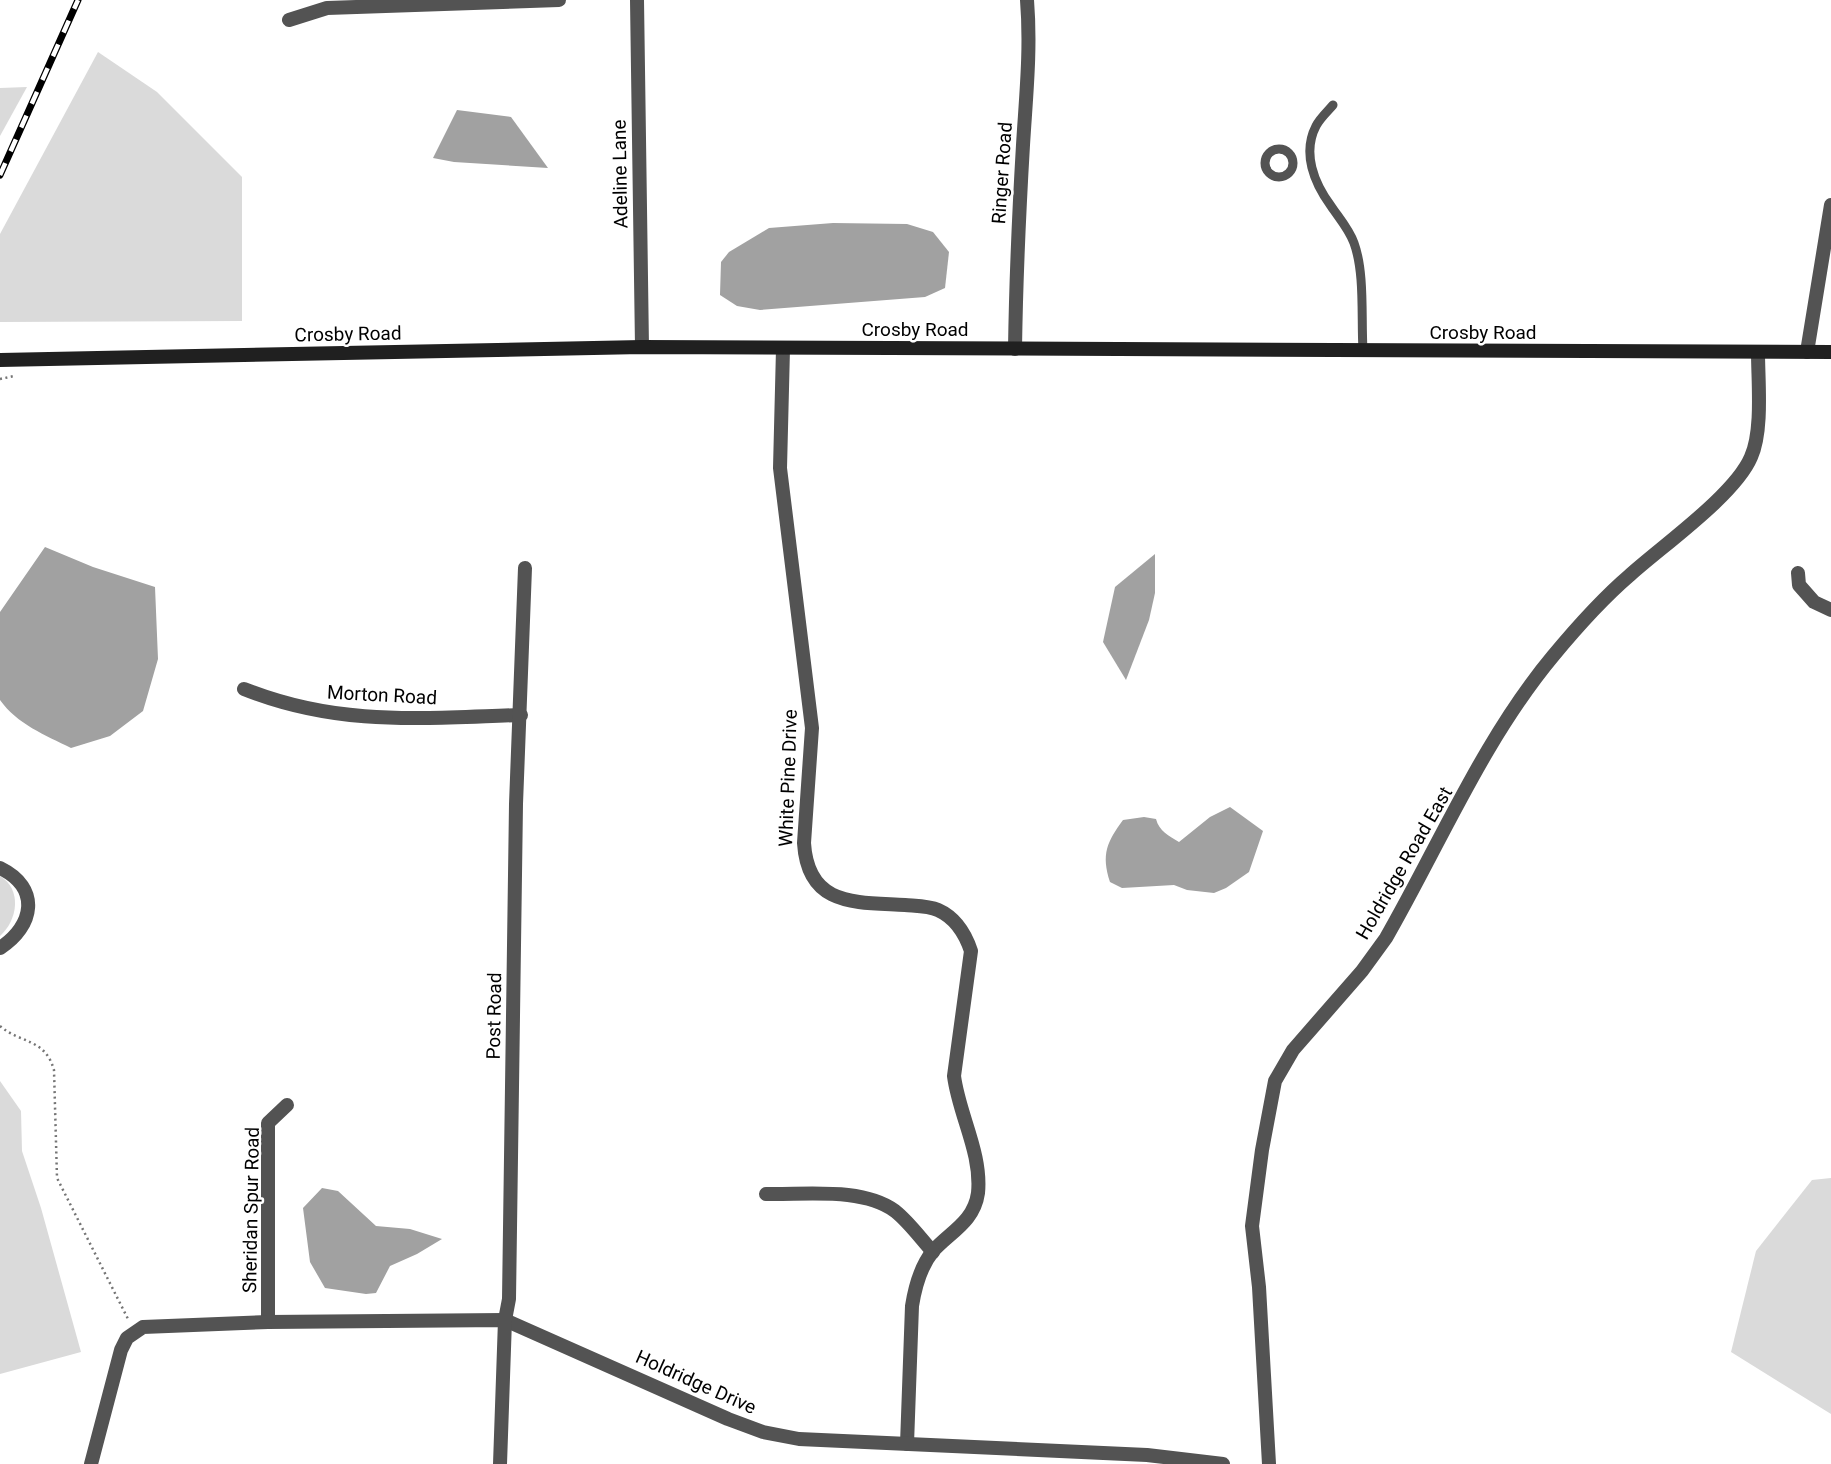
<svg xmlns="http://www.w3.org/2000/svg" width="1831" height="1464" viewBox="0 0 1831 1464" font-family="Roboto,sans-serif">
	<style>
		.green { fill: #dadada }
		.water { fill: #a1a1a1 }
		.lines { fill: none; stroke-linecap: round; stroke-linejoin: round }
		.path { stroke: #757575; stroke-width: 2.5; stroke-dasharray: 2 3.5; stroke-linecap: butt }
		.lane { stroke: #535353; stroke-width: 9 }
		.street { stroke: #535353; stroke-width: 14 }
		.secondary { stroke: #202020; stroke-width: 14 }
		.rail-casing { stroke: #000; stroke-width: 7 }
		.rail { stroke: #fff; stroke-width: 4.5; stroke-dasharray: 13; stroke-linecap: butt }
		.labels { text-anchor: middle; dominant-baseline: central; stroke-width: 5; stroke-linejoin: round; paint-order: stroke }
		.street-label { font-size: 19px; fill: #000; stroke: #fff }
	</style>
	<rect width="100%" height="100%" fill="#fff"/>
	<g class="green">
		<path d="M98 52 157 92 242 177V321L0 322V234Z"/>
		<path d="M27 87 0 136V88Z"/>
		<path d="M0 876C22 889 18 920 0 936Z"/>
		<path d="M0 1081 21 1111 22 1151 41 1208 81 1352 0 1374Z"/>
		<path d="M1831 1178V1414L1731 1352 1756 1251 1812 1180Z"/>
	</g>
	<g class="water">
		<path d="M457 110 511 117 548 168 454 162 433 158Z"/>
		<path d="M833 223 907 224 933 232 949 252 945 288 925 297 760 310 737 306 720 295 721 262 729 252 769 228Z"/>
		<path d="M45 547 93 567 155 587 158 659 143 711 110 736 71 748C45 735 17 724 0 700V612Z"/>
		<path d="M1155 554V593L1149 620 1126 680 1103 642 1115 587Z"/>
		<path d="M1230 807 1263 831 1249 872 1226 888 1214 893 1187 890 1174 885 1122 888 1110 882C1101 854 1107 842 1123 820L1144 817 1156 819C1159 831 1169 836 1179 842L1210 817Z"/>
		<path d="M322 1188 338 1191 376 1226 410 1229 442 1239 417 1254 390 1266 376 1293 366 1294 325 1288 310 1262 303 1208Z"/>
	</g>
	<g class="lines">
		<g class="path">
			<path d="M0 379 14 376"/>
			<path d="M0 1026C21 1044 45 1038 54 1070L57 1178 128 1319"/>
		</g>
		<g class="lane">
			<path d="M1333 105C1328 111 1320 118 1316 126 1302 153 1314 183 1331 206 1339 218 1349 229 1354 243 1365 273 1361 318 1363 350"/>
			<circle cx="1279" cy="163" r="14"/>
		</g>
		<g class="street">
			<path d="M637 0 642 347"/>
			<path d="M289 20 327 8 559 0"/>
			<path d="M783 349 780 468 812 728 804 843C808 907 856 902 905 905 916 906 929 906 938 910 956 918 965 933 971 951L954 1076C959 1115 982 1153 978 1193 974 1222 950 1232 933 1251 920 1267 915 1287 912 1306L907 1444"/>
			<path d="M1015 349C1016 281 1019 213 1023 145 1026 96 1031 49 1027 0"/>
			<path d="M1807 352 1831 205"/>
			<path d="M1798 573 1799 585 1814 602 1831 610"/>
			<path d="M244 689C339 727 422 718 521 715"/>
			<path d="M0 868C41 888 34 926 0 948"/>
			<path d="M766 1194C806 1195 862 1187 895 1211 909 1222 921 1239 933 1252"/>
			<path d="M268 1322V1123L287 1105"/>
			<path d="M91 1464 121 1350 127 1338 143 1327 268 1322 505 1320 728 1419 763 1432 799 1439 1147 1455 1223 1464"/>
			<path d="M500 1464 505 1320 509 1299 516 804 525 568"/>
			<path d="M1269 1464 1259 1287 1252 1226 1262 1150 1275 1081 1293 1050 1362 971 1386 938C1440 844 1483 740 1553 656 1577 627 1602 599 1630 575 1662 546 1735 495 1751 457 1763 430 1758 382 1758 352"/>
		</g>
		<path class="secondary" d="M0 360 642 347 1831 352"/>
		<g class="rail-casing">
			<path id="rail" d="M0 175 78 0"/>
		</g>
		<use href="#rail" class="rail"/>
	</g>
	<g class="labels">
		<g class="street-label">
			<text transform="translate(1002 173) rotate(-86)">Ringer Road</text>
			<text transform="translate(620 174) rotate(-91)">Adeline Lane</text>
			<text x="915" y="329">Crosby Road</text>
			<text x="1483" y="332">Crosby Road</text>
			<text transform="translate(348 334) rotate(-1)">Crosby Road</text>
			<text transform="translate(382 695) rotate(3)">Morton Road</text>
			<text transform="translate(788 778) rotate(-88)">White Pine Drive</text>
			<text transform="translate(1404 863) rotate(-60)">Holdridge Road East</text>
			<text transform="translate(494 1016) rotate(-89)">Post Road</text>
			<text transform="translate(251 1210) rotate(-89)">Sheridan Spur Road</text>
			<text transform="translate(696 1382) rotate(24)">Holdridge Drive</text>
		</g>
	</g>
</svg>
